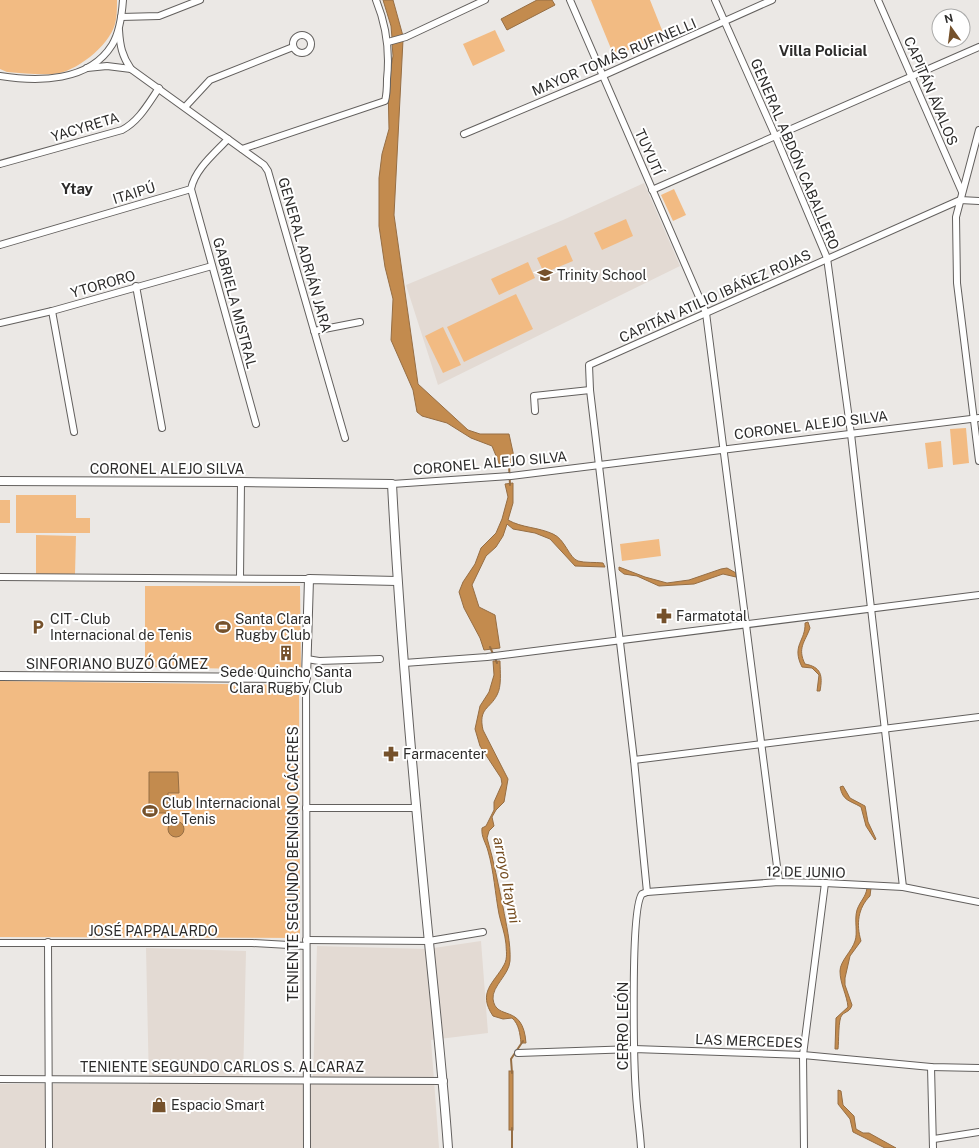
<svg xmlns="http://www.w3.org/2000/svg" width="979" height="1148" viewBox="0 0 979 1148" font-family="'Public Sans',sans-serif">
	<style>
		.built { fill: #e3dad3 }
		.green { fill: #f2bb83 }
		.water { fill: #c38b4e; stroke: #966e44 }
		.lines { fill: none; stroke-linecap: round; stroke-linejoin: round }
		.stream { stroke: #966e44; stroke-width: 2 }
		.street-casing { stroke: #63605e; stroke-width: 8 }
		.secondary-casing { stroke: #63605e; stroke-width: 10 }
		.street { stroke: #fff; stroke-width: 6 }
		.secondary { stroke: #fff; stroke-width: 8 }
		.labels { text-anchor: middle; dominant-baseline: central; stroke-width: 4; stroke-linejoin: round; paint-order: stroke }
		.street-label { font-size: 14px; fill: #2d2c2b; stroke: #fff }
		.poi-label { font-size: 14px; fill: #2d2c2b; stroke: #fff; text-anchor: start }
		.neighbourhood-label { font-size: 15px; font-weight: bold; fill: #2d2c2b; stroke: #fff }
		.water-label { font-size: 15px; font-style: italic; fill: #754d20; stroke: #fff }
	</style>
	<rect width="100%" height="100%" fill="#ebe8e5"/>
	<g class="built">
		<path d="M644 183 680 266 438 385 406 285 563 220Z"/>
		<path d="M481 941 488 1033 431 1040 439 1148H0V1084H149L146 948 246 951 243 1081 313 1080 317 946 427 949Z"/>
	</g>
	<g class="green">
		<path d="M0 0H117C117 8 117 17 115 24 109 46 75 73 53 74 38 75 22 73 7 72L0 69Z"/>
		<path d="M591 0H650L664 35 614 56Z"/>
		<path d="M495 30 505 51 473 66 463 44Z"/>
		<path d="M674 189 686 215 673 221 661 195Z"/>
		<path d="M626 219 633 236 602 250 594 233Z"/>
		<path d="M566 245 573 261 544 273 537 258Z"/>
		<path d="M528 262 535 278 499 295 491 279Z"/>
		<path d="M516 294 533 329 464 362 447 327Z"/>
		<path d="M443 327 461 365 443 373 425 336Z"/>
		<path d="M966 428 969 463 953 465 950 429Z"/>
		<path d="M941 441 943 467 928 469 925 443Z"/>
		<path d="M16 495H76V518H90V533H16Z"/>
		<rect x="0" y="500" width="10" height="23"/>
		<path d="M36 535 76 536 75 574H36Z"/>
		<path d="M659 539 661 556 622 561 620 544Z"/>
		<path d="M145 586H300L301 670 145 667Z"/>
		<path d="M0 681 299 685 300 938 0 937Z"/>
	</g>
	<g class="water">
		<path d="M383 0H393L403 36 392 38 391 26Z"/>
		<path d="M537 0H552L555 5 507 30 501 19Z"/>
		<path d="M403 40 394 215 418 384 468 430 480 434H509L516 466 501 468 492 446 471 438 447 423 422 416 417 412 413 390 391 340 393 299 385 267 379 226V178L382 154 389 129 388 84 393 56 392 43Z"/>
		<path d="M513 483V503L508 520C522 528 538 527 553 534 565 539 569 558 578 561 585 563 595 562 603 563L605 567 575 566 550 539 535 533 513 529 507 524 503 536 496 547 486 556 472 585 479 607 495 615 500 648 484 650 480 638 464 608 459 592 463 582 475 564 481 548 496 533 502 519 508 497 505 484Z"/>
		<path d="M619 567 645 577 667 583 689 580 721 569 727 568 736 573V577L723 574 694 584 659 586 637 576 624 574 619 570Z"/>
		<path d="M808 622 810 628C805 642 797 648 805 664 821 667 823 675 820 691H817L819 675 812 668 802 667C791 645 806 641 805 623Z"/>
		<path d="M493 661H500C500 671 502 686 497 695 490 709 478 708 483 730L508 779 504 802 496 810 492 817 494 826 489 831 487 838C494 861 498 884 503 907 506 924 511 943 510 961 509 975 492 986 493 999 496 1022 523 1002 526 1043H521C520 1034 519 1024 512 1018L503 1019 493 1016C477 992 494 983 504 965 508 958 506 950 506 944 505 933 501 924 499 914 495 893 494 872 488 851 486 843 481 837 482 828L486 826 494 810V802L502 784 501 778 480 746 475 729 480 706 489 692 494 675Z"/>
		<path d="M149 772H178L179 793H168V813H149Z"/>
		<path d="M843 786 850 798 865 806 868 822 876 839 875 840 866 826 861 807C849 800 843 801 840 787Z"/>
		<circle cx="176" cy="829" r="8"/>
		<path d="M867 888H871L870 896C858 908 856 924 861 941L850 956 845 978V985L852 1005C850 1012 846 1011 842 1015 838 1019 839 1042 838 1049H835L836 1018 848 1007C847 995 840 984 840 971 840 961 852 951 855 941 858 933 854 920 857 910 860 901 866 897 867 888Z"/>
		<rect x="509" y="1071" width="4" height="59"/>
		<path d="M838 1090 841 1091 843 1105 854 1116 856 1129 863 1133H869L896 1148H885L853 1132 850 1119 838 1104Z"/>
	</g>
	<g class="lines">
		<g class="stream">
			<path d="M509 465 510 485"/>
			<path d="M490 647 497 663"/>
			<path d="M512 1073 511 1059 523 1041"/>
			<path d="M512 1128V1148"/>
		</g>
		<g class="street-casing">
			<g id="street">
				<path d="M570 0 706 313 779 882"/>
				<path d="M715 0 775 135 827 258 851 434 903 887"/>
				<path d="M878 0 962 192"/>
				<path d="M121 17 159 16 200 0"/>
				<path d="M119 30C120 46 122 56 131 69"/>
				<circle cx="302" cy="44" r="9"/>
				<path d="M388 42 406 37 485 0"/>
				<path d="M87 68 107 66 131 69 264 165 268 171 345 438"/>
				<path d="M0 76C38 82 89 82 112 45 120 32 122 14 123 0"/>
				<path d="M185 107 210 80 293 47"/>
				<path d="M979 130 956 217 957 283 979 461"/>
				<path d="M464 134 602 76 772 0"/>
				<path d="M242 149 385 101C387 94 387 86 387 79 390 51 387 27 376 0"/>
				<path d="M0 164 122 130C139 121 148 104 159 88"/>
				<path d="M191 189 256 424"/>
				<path d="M652 190 979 47"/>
				<path d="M0 245 191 189C195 169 215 153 228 139"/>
				<path d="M136 286 162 428"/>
				<path d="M52 311 74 432"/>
				<path d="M0 323 52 311 212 266"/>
				<path d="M314 331 360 322"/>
				<path d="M535 411 534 396 590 390"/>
				<path d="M392 484 511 476 979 418"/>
				<path d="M0 577 309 579"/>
				<path d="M240 578 241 482"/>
				<path d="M307 659 319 661 380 659"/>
				<path d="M404 663 487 657 979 595"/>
				<path d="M306 678 307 1148"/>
				<path d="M634 760 979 717"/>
				<path d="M306 808H416"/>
				<path d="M647 892 634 760 590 390 589 365 960 200 979 201"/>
				<path d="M306 940 429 941 483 932"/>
				<path d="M48 942 49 1148"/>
				<path d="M0 943H252L306 946"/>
				<path d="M518 1053 634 1049 803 1055 931 1067 979 1068"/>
				<path d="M931 1067 933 1148"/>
				<path d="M0 1079 444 1081"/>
				<path d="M934 1139 979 1132"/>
				<path d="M641 1148C640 1130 637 1112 636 1094 634 1067 630 908 642 894L647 892 779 882 825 883 903 887 979 902"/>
				<path d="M804 1148 803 1055 825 883"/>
			</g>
		</g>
		<g class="secondary-casing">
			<g id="secondary">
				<path d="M0 481 241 482 392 484C399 620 411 756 424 891 432 977 442 1062 448 1148"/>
				<path d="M0 676 306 678 309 579 397 581"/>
			</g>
		</g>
		<use href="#street" class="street"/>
		<use href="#secondary" class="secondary"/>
	</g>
	<defs>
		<g id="school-bare" transform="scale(1.2)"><path d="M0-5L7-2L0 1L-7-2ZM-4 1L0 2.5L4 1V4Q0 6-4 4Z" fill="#75512b" stroke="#fff" stroke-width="2.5" paint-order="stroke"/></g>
		<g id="pharmacy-bare" transform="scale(1.2)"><path d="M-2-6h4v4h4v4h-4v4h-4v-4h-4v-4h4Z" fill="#75512b" stroke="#fff" stroke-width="2.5" paint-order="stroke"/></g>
		<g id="parking-bare" transform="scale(1.2)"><path d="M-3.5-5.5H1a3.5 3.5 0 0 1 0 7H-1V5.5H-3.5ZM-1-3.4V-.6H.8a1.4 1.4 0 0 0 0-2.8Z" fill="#75512b" stroke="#fff" stroke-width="2.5" paint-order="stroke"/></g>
		<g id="stadium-bare" transform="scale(1.2)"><path d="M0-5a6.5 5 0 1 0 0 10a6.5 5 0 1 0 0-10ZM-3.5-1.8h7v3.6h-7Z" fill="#75512b" stroke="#fff" stroke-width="2.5" paint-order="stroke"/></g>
		<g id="building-bare" transform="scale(1.2)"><path d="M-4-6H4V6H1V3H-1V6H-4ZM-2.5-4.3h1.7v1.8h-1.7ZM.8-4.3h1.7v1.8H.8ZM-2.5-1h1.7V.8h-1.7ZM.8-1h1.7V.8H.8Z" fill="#75512b" stroke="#fff" stroke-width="2.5" paint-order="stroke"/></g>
		<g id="shop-bare" transform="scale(1.2)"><path d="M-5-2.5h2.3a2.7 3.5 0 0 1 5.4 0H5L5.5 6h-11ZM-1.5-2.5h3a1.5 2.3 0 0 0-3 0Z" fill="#75512b" stroke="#fff" stroke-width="2.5" paint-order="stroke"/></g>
	</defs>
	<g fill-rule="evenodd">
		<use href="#school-bare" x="545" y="275"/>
		<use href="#pharmacy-bare" x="664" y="616"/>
		<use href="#parking-bare" x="38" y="627"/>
		<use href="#stadium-bare" x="223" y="627"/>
		<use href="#building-bare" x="286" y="653"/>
		<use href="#pharmacy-bare" x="391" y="754"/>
		<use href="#stadium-bare" x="150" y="811"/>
		<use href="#shop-bare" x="159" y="1105"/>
	</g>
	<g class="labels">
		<g class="street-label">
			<text transform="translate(614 57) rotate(-23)">MAYOR TOMÁS RUFINELLI</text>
			<text transform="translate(931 91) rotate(67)">CAPITÁN ÁVALOS</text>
			<text transform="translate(85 127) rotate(-17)">YACYRETA</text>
			<text transform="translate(649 152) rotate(66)">TUYUTÍ</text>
			<text transform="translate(795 154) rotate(67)">GENERAL ABDÓN CABALLERO</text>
			<text transform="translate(134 193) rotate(-17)">ITAIPÚ</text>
			<text transform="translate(305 255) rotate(74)">GENERAL ADRIÁN JARA</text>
			<text transform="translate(103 284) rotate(-16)">YTORORO</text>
			<text transform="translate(715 296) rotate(-24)">CAPITÁN ATILIO IBÁÑEZ ROJAS</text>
			<text transform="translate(235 303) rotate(75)">GABRIELA MISTRAL</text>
			<text transform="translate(811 425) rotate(-7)">CORONEL ALEJO SILVA</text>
			<text transform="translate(490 463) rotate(-5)">CORONEL ALEJO SILVA</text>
			<text x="167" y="469">CORONEL ALEJO SILVA</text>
			<text x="117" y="664">SINFORIANO BUZÓ GÓMEZ</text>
			<text transform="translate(293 864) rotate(-90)">TENIENTE SEGUNDO BENIGNO CÁCERES</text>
			<text transform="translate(806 872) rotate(1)">12 DE JUNIO</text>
			<text x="153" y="931">JOSÉ PAPPALARDO</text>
			<text transform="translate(623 1026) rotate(-90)">CERRO LEÓN</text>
			<text transform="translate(749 1041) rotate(2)">LAS MERCEDES</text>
			<text x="222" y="1067">TENIENTE SEGUNDO CARLOS S. ALCARAZ</text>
		</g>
		<g class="poi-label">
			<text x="557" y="275">Trinity School</text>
			<text x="676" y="616">Farmatotal</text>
			<text x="50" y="619">CIT - Club<tspan x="50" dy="16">Internacional de Tenis</tspan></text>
			<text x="235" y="619">Santa Clara<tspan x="235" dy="16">Rugby Club</tspan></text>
			<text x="286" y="672" text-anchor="middle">Sede Quincho Santa<tspan x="286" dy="16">Clara Rugby Club</tspan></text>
			<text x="403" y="754">Farmacenter</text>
			<text x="162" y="803">Club Internacional<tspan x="162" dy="16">de Tenis</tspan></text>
			<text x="171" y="1105">Espacio Smart</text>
		</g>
		<g class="neighbourhood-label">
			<text x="823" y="50">Villa Policial</text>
			<text x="77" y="188">Ytay</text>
		</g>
		<g class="water-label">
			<text transform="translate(507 880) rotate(79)">arroyo Itaymi</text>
		</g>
	</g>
	<g transform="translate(951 28) rotate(346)"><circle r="19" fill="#ffffff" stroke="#ababaa"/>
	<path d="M0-3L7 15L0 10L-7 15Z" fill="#75512b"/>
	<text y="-6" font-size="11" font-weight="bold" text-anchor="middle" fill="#2d2c2b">N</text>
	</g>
</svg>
